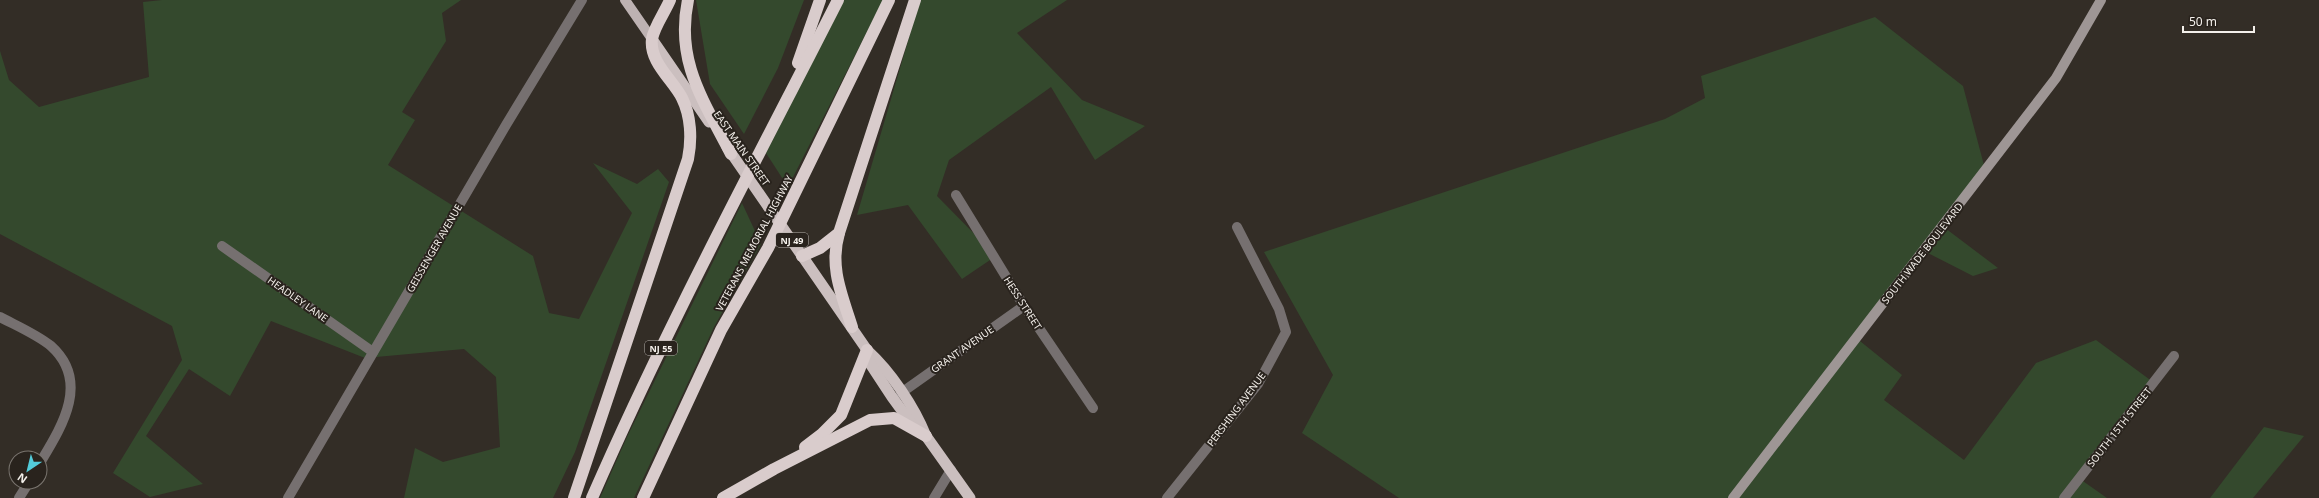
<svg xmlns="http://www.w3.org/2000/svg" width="2319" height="498" viewBox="0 0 2319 498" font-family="'Noto Sans',sans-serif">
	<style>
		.green { fill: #34492d }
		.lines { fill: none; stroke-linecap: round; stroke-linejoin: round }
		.minor { stroke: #767070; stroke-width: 10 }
		.secondary { stroke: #9e9695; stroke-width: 10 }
		.primary { stroke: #bdb2b2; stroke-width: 10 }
		.trunk { stroke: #cbbfbf; stroke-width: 11 }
		.motorway { stroke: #d9cccc; stroke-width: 12 }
		.labels { text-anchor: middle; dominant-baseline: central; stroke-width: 4; stroke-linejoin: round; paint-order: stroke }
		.shield { fill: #29231d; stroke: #b7b2ad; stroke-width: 1 }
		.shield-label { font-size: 9px; font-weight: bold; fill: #f4f0eb }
		.street-label { font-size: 10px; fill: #f4f0eb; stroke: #29231d }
	</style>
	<rect width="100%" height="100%" fill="#332d26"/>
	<g class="green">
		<path d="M162 0H461L442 13 446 41 402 112 415 120 388 165 533 256 549 313 579 319 632 213 593 163 637 184 658 169 669 182 575 452 553 498H404L415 448 443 462 500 447 496 377 464 349 365 358 271 321 230 396 189 369 146 436 203 484 150 497 113 473 182 360 172 326 0 234V51L9 80 39 107 149 77 143 2Z"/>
		<path d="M696 0H804L778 68 744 134 710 84Z"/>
		<path d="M844 0H883L788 187 766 153Z"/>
		<path d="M920 0H1067L1017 33 1082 100 1145 126 1095 160 1051 87 949 160 937 196 996 256 962 279 908 205 857 215Z"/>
		<path d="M1875 17 1963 86 1985 169 1941 225 1998 268 1973 276 1922 250 1855 337 1902 375 1884 400 1964 460 2036 363 2096 340 2153 382 2080 479 2107 498H1399L1302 433 1333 375 1264 252 1665 119 1705 98 1701 76Z"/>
		<path d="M742 203 761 244 714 327 634 498H600L627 437Z"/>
		<path d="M2264 427 2304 436 2253 498H2210Z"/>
	</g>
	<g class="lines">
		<g class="minor">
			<path d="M956 195 1024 306 1093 408"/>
			<path d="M222 246 373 352"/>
			<path d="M0 317C17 326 36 334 51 346 91 382 61 428 40 463"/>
			<path d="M901 393 1024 306"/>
			<path d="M19 498 29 482"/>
			<path d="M288 498 506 125 582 0"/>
			<path d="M934 498 951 470"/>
			<path d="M1167 498 1258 384 1286 332 1279 309 1237 227"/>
			<path d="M2064 498 2174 356"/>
		</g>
		<path class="secondary" d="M1733 498 2056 78 2101 0"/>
		<path class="primary" d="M625 0 652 39"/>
		<g class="trunk">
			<path d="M652 39 709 122"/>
			<path d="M727 147 867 350C891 372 914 406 926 436"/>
			<path d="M867 350 869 362 892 397 911 423 926 436 970 498"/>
		</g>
		<g class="motorway">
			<path d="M688 0C675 62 704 101 731 154"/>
			<path d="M798 63 820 0"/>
			<path d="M839 233C829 267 842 295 852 327"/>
			<path d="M802 256 820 248 839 233 915 0"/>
			<path d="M805 447 822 434 841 415 867 350"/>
			<path d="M574 498 688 159C692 139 691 116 682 98 673 80 649 62 652 39 654 27 665 12 670 0"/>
			<path d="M592 498C666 328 754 165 838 0"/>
			<path d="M643 498 721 330 768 248 889 0"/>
			<path d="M723 498 774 469 870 420 894 418 926 436"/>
		</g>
	</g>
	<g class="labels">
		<g class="shield">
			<rect x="776" y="233" width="32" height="14" rx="3"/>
			<rect x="645" y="341" width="32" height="14" rx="3"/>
		</g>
		<g class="shield-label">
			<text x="792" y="240">NJ 49</text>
			<text x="661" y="348">NJ 55</text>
		</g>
		<g class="street-label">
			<text transform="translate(742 148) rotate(55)">EAST MAIN STREET</text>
			<text transform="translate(754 243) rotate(-62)">VETERANS MEMORIAL HIGHWAY</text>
			<text transform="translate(434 248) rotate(-60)">GEISSENGER AVENUE</text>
			<text transform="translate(1922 253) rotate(-52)">SOUTH WADE BOULEVARD</text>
			<text transform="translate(298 299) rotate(35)">HEADLEY LANE</text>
			<text transform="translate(1023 303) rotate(57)">HESS STREET</text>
			<text transform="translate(962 349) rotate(-35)">GRANT AVENUE</text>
			<text transform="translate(1236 409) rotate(-53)">PERSHING AVENUE</text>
			<text transform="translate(2119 427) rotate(-52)">SOUTH 15TH STREET</text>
		</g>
	</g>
	<g transform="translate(28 470) rotate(215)"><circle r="19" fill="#29231d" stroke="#7a756f"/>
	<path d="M0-3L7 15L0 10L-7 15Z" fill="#53cbda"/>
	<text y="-6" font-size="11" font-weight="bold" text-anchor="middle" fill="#f4f0eb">N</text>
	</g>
	<path d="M2183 26v6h71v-6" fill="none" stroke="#f4f0eb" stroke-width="2"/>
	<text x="2189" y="26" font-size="12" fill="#f4f0eb" stroke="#29231d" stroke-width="3" paint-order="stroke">50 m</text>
</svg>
